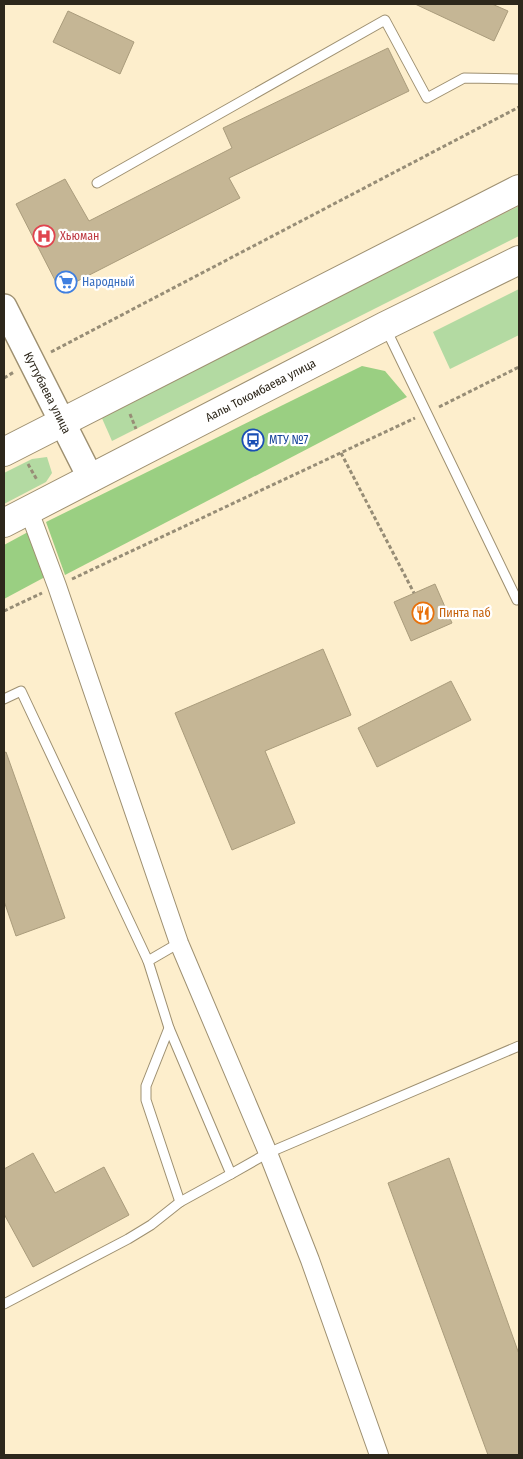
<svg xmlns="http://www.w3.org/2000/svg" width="523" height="1459" viewBox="0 0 523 1459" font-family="'Fira Sans Condensed',sans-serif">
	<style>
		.green { fill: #b3daa2 }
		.forest { fill: #9acf82 }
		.building { fill: #c5b695; stroke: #aa9c7c }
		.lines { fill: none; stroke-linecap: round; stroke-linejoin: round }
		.service-casing { stroke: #9e9071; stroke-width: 11 }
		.minor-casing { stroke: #9e9071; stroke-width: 20 }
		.secondary-casing { stroke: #9e9071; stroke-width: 28 }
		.primary-casing { stroke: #9e9071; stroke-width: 30 }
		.path { stroke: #978d76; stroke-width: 3; stroke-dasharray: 4 2.5; stroke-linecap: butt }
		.service { stroke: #fff; stroke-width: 9 }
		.minor { stroke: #fff; stroke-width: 18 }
		.secondary { stroke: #fff; stroke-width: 25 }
		.primary { stroke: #fff; stroke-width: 28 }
		.labels { text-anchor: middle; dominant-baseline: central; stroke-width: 4.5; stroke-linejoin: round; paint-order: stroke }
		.health-label { font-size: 12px; fill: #be3a42; stroke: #fff; text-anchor: start }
		.shop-label { font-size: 12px; fill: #366cbe; stroke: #fff; text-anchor: start }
		.street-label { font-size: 12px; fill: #2d271b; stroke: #fff }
		.transit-label { font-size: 12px; fill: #164399; stroke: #fff; text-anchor: start }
		.food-label { font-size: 12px; fill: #c56008; stroke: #fff; text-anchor: start }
	</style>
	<rect width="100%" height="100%" fill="#fdeecc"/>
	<g class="green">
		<path d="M519 206V236L112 441 101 416Z"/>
		<path d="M519 289V335L450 369 433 332Z"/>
		<path d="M47 457 52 473 46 482 4 504V473L32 459Z"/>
	</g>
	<g class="forest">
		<path d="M362 366 385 371 407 397 65 575 46 522Z"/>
		<path d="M28 532 45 577 4 599V545Z"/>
	</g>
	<g class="building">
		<path d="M415 4H492L508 11 494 41Z"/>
		<path d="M68 11 134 42 120 74 53 42Z"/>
		<path d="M388 48 409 91 229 178 240 198 60 290 16 204 65 179 89 221 232 148 223 128Z"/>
		<path d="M435 584 452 623 411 641 394 602Z"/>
		<path d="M323 649 351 715 265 751 295 823 232 850 175 713Z"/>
		<path d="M451 681 471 720 377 767 358 728Z"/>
		<path d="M6 752 65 918 16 936 4 901V753Z"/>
		<path d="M33 1153 55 1193 104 1167 129 1215 33 1267 4 1214V1169Z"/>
		<path d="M449 1158 519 1354V1455H488L388 1183Z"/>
	</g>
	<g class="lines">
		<g class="service-casing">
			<g id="service">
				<path d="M97 183 385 20 427 98 464 78 519 79"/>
				<path d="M386 329 517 600 519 599"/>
				<path d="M4 699 21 691 148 961"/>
				<path d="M179 943 148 961 169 1028 231 1174 268 1153 519 1046"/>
				<path d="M169 1028 146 1086V1100L180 1202"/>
				<path d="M4 1304 128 1239 151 1225 180 1202 231 1174"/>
			</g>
		</g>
		<g class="minor-casing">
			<path id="minor" d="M29 511 57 586 179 943 268 1153 310 1260 379 1455"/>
		</g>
		<g class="secondary-casing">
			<g id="secondary">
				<path id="s1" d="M4 307 91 479"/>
			</g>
		</g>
		<g class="primary-casing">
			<g id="primary">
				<path d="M4 452 519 189"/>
				<path id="s2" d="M4 523 385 326 519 260"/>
			</g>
		</g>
		<g class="path">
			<path d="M51 352 519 107"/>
			<path d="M4 378 14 372"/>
			<path d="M439 407 519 367"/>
			<path d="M130 414 136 429"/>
			<path d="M341 453 414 593"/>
			<path d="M28 464 37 480"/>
			<path d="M72 579 415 418"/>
			<path d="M4 611 42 593"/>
		</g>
		<use href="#service" class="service"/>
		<use href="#minor" class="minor"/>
		<use href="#secondary" class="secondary"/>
		<use href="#primary" class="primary"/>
	</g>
	<defs>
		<g id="hospital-ring" transform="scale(1.125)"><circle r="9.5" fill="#fff" stroke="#e0444e" stroke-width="1.5"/><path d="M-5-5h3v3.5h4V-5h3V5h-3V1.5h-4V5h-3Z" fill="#e0444e"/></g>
		<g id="supermarket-ring" transform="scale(1.125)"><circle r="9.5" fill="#fff" stroke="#3f7fe0" stroke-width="1.5"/><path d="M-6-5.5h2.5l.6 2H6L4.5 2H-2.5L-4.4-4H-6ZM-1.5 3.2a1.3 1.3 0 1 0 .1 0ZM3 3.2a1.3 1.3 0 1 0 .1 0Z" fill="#3f7fe0"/></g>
		<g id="bus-ring" transform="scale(1.125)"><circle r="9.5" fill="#fff" stroke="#1a4fb4" stroke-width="1.5"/><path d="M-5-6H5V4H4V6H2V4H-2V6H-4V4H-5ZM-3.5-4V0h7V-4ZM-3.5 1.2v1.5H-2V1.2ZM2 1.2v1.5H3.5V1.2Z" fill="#1a4fb4"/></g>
		<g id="restaurant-ring" transform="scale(1.125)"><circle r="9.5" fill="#fff" stroke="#e8710a" stroke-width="1.5"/><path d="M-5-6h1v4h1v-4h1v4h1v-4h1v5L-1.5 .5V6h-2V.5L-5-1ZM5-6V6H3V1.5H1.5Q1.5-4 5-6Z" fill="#e8710a"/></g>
	</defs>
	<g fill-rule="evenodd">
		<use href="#hospital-ring" x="44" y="236"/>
		<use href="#supermarket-ring" x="66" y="282"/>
		<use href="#bus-ring" x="253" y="440"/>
		<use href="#restaurant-ring" x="423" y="613"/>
	</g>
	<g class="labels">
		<g class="health-label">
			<text x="60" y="236">Хьюман</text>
		</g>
		<g class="shop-label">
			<text x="82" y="282">Народный</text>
		</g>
		<g class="street-label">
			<text stroke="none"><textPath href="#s2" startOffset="289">Аалы Токомбаева улица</textPath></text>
			<text stroke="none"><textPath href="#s1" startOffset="96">Куттубаева улица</textPath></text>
		</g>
		<g class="transit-label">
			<text x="269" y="440">МТУ №7</text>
		</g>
		<g class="food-label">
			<text x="439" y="613">Пинта паб</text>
		</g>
	</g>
	<rect width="523" height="1459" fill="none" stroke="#2d271b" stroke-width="10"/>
</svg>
